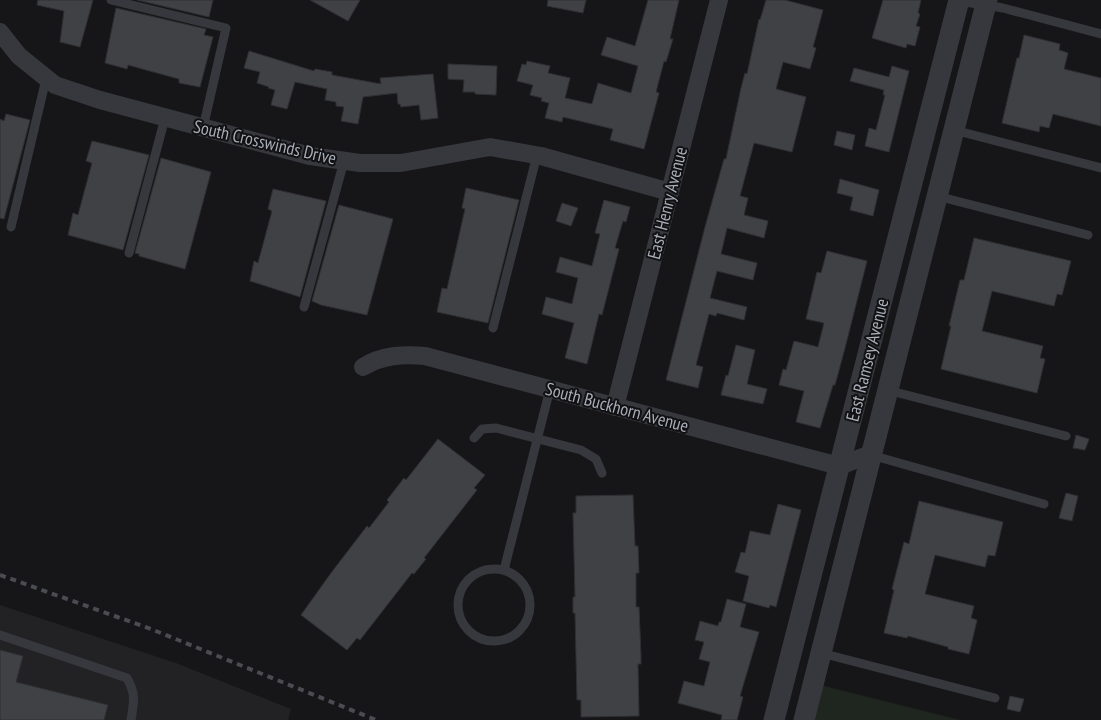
<svg xmlns="http://www.w3.org/2000/svg" width="1101" height="720" viewBox="0 0 1101 720" font-family="'PT Sans Narrow',sans-serif">
	<style>
		.built { fill: #222225 }
		.green { fill: #1e261f }
		.building { fill: #404145; stroke: #303034 }
		.lines { fill: none; stroke-linecap: round; stroke-linejoin: round }
		.service { stroke: #37383d; stroke-width: 9 }
		.minor { stroke: #37383d; stroke-width: 18 }
		.tertiary { stroke: #37383d; stroke-width: 21 }
		.rail { stroke: #4a4c52; stroke-width: 4; stroke-dasharray: 6 5; stroke-linecap: butt }
		.labels { text-anchor: middle; dominant-baseline: central; stroke-width: 4; stroke-linejoin: round; paint-order: stroke }
		.street-label { font-size: 18px; fill: #a8adb8; stroke: #111113 }
	</style>
	<rect width="100%" height="100%" fill="#161618"/>
	<path class="built" d="M0 605 176 663 291 709 288 720H0Z"/>
	<path class="green" d="M820 685 960 720H811Z"/>
	<g class="building">
		<path d="M38 0H93L80 47 60 42 64 11 37 5Z"/>
		<path d="M137 0H213L209 17Z"/>
		<path d="M310 0H360L348 21Z"/>
		<path d="M548 0H586L583 13 547 6Z"/>
		<path d="M648 0H679L670 39H673L666 62 664 61 656 92 659 93 644 149 610 140 613 129 563 117 562 122 545 118 549 103 541 101 542 98 530 95 533 85 517 81 522 64 526 65 527 61 550 66 548 73 570 78 565 98 592 104 598 83 631 93 638 66 601 55 607 37 635 46Z"/>
		<path d="M766 0H785L823 10 813 47 816 48 810 69 783 62 776 89 806 97 792 152 754 143 740 196 748 198 744 215 768 221 764 238 727 228 721 254 757 263 753 280 717 271 710 298 747 307 744 320 717 313 716 316 709 314 696 365 703 367 698 388 666 380 705 227 724 159H726L741 88 745 73 747 74 759 19 760 20Z"/>
		<path d="M883 0H921L918 13 920 14 916 26 920 27 915 46 907 44 906 48 872 38Z"/>
		<path d="M116 8 206 29 204 35 213 37 200 87 179 83V79L128 65 127 69 105 63Z"/>
		<path d="M1024 35 1060 44 1059 50 1068 53 1064 69 1101 78V126L1053 114 1049 128 1040 126 1039 132 1002 123 1017 58H1019Z"/>
		<path d="M249 51 314 71 315 69 332 72V75L381 84 380 78 433 74 438 118 421 120 419 105 401 107 400 104H398L397 93 363 97 358 124 341 121 344 107 336 106V102L325 100 327 89 295 82 287 109 271 105 275 90 268 88 269 87 257 83 260 72 244 68Z"/>
		<path d="M448 64 497 66 496 95 475 94V92H463L464 80 448 79Z"/>
		<path d="M892 66 909 71 889 152 865 146 869 128 876 130 885 95H883L884 90 850 81 854 68 889 77Z"/>
		<path d="M6 114 30 120 4 219 0 218V119L4 121Z"/>
		<path d="M837 131 855 135 852 150 834 145Z"/>
		<path d="M92 141 149 155 123 250 68 235 73 213 78 215 92 163 86 161Z"/>
		<path d="M161 158 211 172 185 269 139 256V254L135 253Z"/>
		<path d="M840 179 879 190 873 216 850 210 853 197 837 193Z"/>
		<path d="M466 188 519 200 488 323 437 312 442 288 447 289 465 209 462 208Z"/>
		<path d="M273 189 326 201 300 297 250 281 254 261 258 263 272 211 268 209Z"/>
		<path d="M604 200 630 207 626 222 623 221 615 248 619 249 602 315 599 314 587 364 565 358 574 323 542 314 546 297 572 304 578 278 556 272 560 257 592 266 600 234 595 233Z"/>
		<path d="M562 203 578 208 571 226 556 221Z"/>
		<path d="M339 205 393 219 367 315 321 305 312 301Z"/>
		<path d="M974 238 1071 261 1062 295 1057 294 1054 306 992 291 982 331 1043 346 1040 358 1045 359 1037 393 941 369 951 326H949L960 280H964Z"/>
		<path d="M827 251 867 261 845 348 835 385H833L820 428 796 422 804 391 779 385 783 369 786 370 794 341 818 347 824 323 806 319 817 272 821 273Z"/>
		<path d="M736 345 755 350 747 384 767 389 763 404 721 395 726 375 728 376Z"/>
		<path d="M1076 435 1089 439 1085 450 1073 448Z"/>
		<path d="M438 439 485 475 474 488 477 490 424 558 426 559 414 574 412 573 360 640 357 638 347 650 301 615 331 573 367 526 369 528 389 502 387 500 404 478 406 480Z"/>
		<path d="M1066 493 1078 496 1072 521 1059 518Z"/>
		<path d="M633 495 635 546H638L639 573H636V607H639L641 656V664H638L639 716 581 717V700H577L575 613H573V597H575L573 513H576V496Z"/>
		<path d="M919 501 1003 522 995 556 988 555 985 567 935 555 925 594 974 606 971 618 977 620 969 654 948 649V647L908 636 907 638 884 633 894 590 892 589 904 542 909 544Z"/>
		<path d="M778 504 801 510 776 607 770 605 769 608 743 601 749 576 735 572 741 552 745 553 750 531 770 535Z"/>
		<path d="M727 599 746 604 740 627 759 632 740 696 743 697 737 720H721L722 715 678 703 684 681 704 686 710 662 699 659 704 642 695 640 700 621 718 626 719 622H721Z"/>
		<path d="M0 650 23 656 16 682 108 705 104 720H0Z"/>
		<path d="M1010 696 1024 699 1020 712 1007 709Z"/>
	</g>
	<g class="lines">
		<g class="service">
			<path d="M111 0 226 28 203 128"/>
			<path d="M959 1 1003 8 1101 34"/>
			<path d="M954 130 1101 168"/>
			<path d="M937 196 1088 235"/>
			<path d="M11 227 46 79"/>
			<path d="M129 253 165 118"/>
			<path d="M304 307 344 161"/>
			<path d="M493 328 537 155"/>
			<path d="M887 390 1066 436"/>
			<path d="M474 438 482 429 496 428 581 450 596 459 602 473"/>
			<path d="M871 455 1044 504"/>
			<circle cx="494" cy="605" r="36"/>
			<path d="M504 570 550 389"/>
			<path d="M0 635 127 678C136 694 134 702 131 720"/>
			<path d="M821 653 995 698"/>
		</g>
		<g class="minor">
			<path d="M0 32 19 56 55 85 100 100 310 156 360 163H401L490 147 541 156 670 192"/>
			<path d="M363 367C382 355 403 354 425 356L839 466 871 454"/>
			<path d="M615 407 719 0"/>
		</g>
		<g class="tertiary">
			<path d="M774 720 959 0"/>
			<path d="M804 720 987 0"/>
		</g>
		<path class="rail" d="M0 575 151 629 376 720"/>
	</g>
	<g class="labels">
		<g class="street-label">
			<text transform="translate(265 142) rotate(13)">South Crosswinds Drive</text>
			<text transform="translate(667 203) rotate(-76)">East Henry Avenue</text>
			<text transform="translate(867 360) rotate(-76)">East Ramsey Avenue</text>
			<text transform="translate(617 407) rotate(15)">South Buckhorn Avenue</text>
		</g>
	</g>
</svg>
